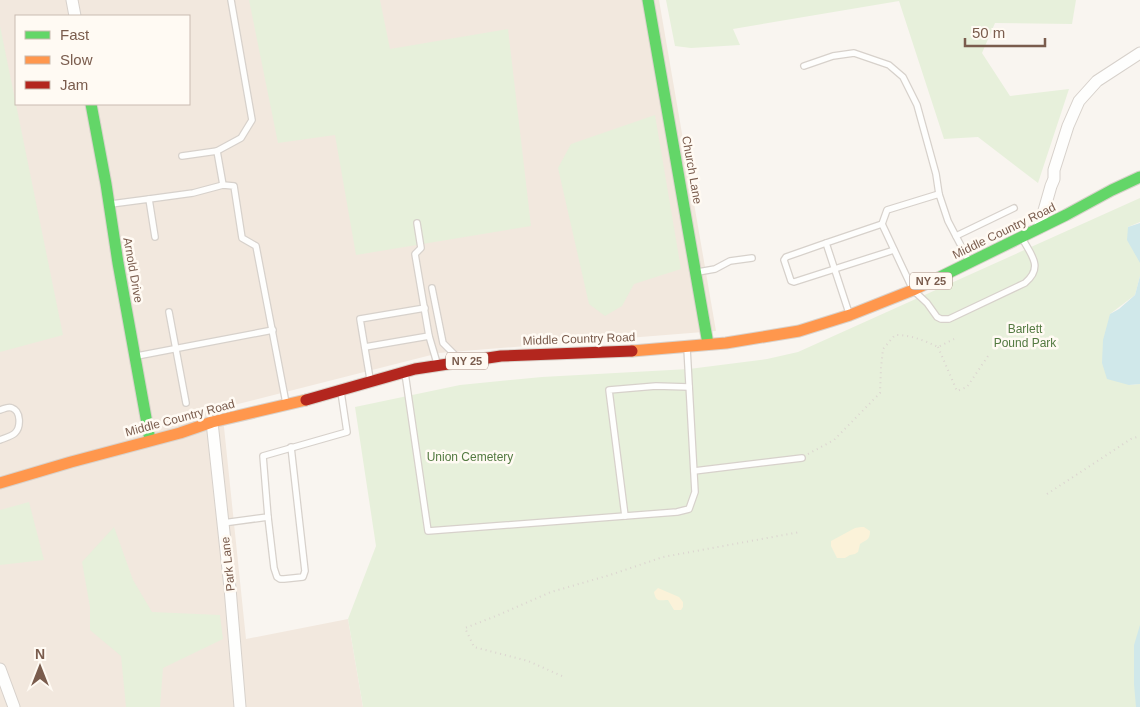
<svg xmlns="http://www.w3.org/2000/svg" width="1140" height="707" viewBox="0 0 1140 707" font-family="Arial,sans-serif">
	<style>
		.residential { fill: #f2e8de; fill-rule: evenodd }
		.green { fill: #e7f0db }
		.sand { fill: #fbf2d9 }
		.water { fill: #d0e8ea }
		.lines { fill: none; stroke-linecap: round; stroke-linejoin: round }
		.lane-casing { stroke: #d7d1cb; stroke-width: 8 }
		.street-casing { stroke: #d7d1cb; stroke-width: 13 }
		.fast-casing { stroke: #d9d2cb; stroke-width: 13 }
		.slow-casing { stroke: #d9d2cb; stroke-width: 13 }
		.jam-casing { stroke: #d9d2cb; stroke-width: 13 }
		.path { stroke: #dcd5d0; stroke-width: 2; stroke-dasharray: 1 4; stroke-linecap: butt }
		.lane { stroke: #fefefd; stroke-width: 5.5 }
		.street { stroke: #fefefd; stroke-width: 11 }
		.fast { stroke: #63d668; stroke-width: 11 }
		.slow { stroke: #ff974d; stroke-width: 11 }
		.jam { stroke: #b3261e; stroke-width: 11 }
		.labels { text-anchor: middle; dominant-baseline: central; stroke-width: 5; stroke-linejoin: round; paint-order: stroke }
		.shield { fill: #fffaf3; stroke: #a28b7f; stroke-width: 1 }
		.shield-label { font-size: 11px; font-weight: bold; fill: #7a5c4d }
		.street-label { font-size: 12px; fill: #7a5c4d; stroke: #fffaf3 }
		.park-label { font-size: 12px; fill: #537a41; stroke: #fffaf3 }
	</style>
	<rect width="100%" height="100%" fill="#f9f5f0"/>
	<path class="residential" d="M0 0H659L716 331 439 353 222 408 246 639 348 619 363 707H0ZM16 16H189V104H16Z"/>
	<g class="green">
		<path d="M249 0H380L390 49 508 29 531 226 356 255 335 135 278 143Z"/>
		<path d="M666 0H1076L1072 24 995 23 982 53 1010 96 1069 89 1038 183 978 137 944 139 899 1 733 29 740 45 691 48 675 46Z"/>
		<path d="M0 26 63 335 0 352Z"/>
		<path d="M655 115 681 269 634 284 622 306 605 316 589 304 558 168 571 144Z"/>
		<path d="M1140 198V222L1128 227 1140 261V276L1135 295 1110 314 1129 385 1140 384V707H363L348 619 376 546 355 407 460 385 542 377 689 369 767 359 798 352Z"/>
		<path d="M29 502 44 560 0 565V510Z"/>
		<path d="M114 527 133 580 152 612 220 615 223 639 163 668 160 707H126L121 656 90 630V607L82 562Z"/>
	</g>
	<g class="sand">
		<path d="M861 527H864L870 531C870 541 865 540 860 544L858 552 855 554 850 555 845 558H837L831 546V541L855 528Z"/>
		<path d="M658 588 679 597 683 602V607L681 610H674L668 600C660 600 656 603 654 592Z"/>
	</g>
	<g class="water">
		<path d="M1140 223V263L1127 240 1128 227Z"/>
		<path d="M1140 276V384L1129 385 1107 379 1102 363 1103 340 1110 314 1119 309 1135 295Z"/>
		<path d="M1140 625V707H1136L1134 684V645Z"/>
	</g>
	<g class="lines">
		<g class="lane-casing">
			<g id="lane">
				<path d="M804 66 833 56 854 53 889 65 903 77 917 105 936 174 939 194"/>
				<path d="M217 151 241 138 252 120 231 0"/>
				<path d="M182 156 217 151 223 185"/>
				<path d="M149 199 193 193 223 185 234 186 242 238 256 246 286 403"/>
				<path d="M111 204 149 199 155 237"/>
				<path d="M417 223 421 248 415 254 429 336 437 363"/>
				<path d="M882 224 887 210 939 194 948 221 969 261"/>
				<path d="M956 236 1014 208"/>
				<path d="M826 243 786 257 784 260 791 281 794 282 894 250"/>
				<path d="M698 272 715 269 730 261 752 258"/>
				<path d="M432 288 443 343 458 358"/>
				<path d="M169 312 186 403"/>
				<path d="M849 313 826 243 882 224 913 290 927 303 937 317 941 319H949L1025 283C1044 267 1031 255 1022 238"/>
				<path d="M365 347 429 336"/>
				<path d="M137 356 273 330"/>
				<path d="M405 373 428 531 677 512 689 509 695 492 687 348"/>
				<path d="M370 379 360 319 425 308"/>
				<path d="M0 410C4 409 8 406 12 408 21 411 21 427 15 433 12 436 5 438 0 440"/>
				<path d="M694 471 802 458"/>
				<path d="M625 516 609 390 656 386 689 387"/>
				<path d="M268 517 274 568 277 577 280 579H284L303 577 305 571 291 447"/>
				<path d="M223 523 268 517 263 456 347 432 341 392"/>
			</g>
		</g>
		<g class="street-casing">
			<g id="street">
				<path d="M72 0 75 16"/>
				<path d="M1039 228 1051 186 1054 179V170L1068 126 1079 101 1097 81 1140 53"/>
				<path d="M212 422 230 588 240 707"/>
				<path d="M0 669 14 707"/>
			</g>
		</g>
		<g class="fast-casing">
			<g id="fast">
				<path d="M648 0 708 344"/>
				<path d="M91 104 106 184 118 263 150 440"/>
				<path d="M936 279 1066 215 1112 190 1140 177"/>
			</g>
		</g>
		<g class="slow-casing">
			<g id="slow">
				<path d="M632 351 726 343 799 331 850 315 913 290 936 279"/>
				<path d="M0 483 71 462 180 433 212 422 306 400"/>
			</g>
		</g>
		<g class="jam-casing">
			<path id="jam" d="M306 400 415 369 501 356 632 351"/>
		</g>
		<g class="path">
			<path d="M938 347 957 391 967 387 988 356"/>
			<path d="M808 454 834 440 880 393 881 368 883 349 895 335C911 335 923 340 938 347L954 339"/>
			<path d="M1047 494 1131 439 1140 436"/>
			<path d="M562 676 528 661 474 647 465 628 496 616 551 592 610 575 663 557 800 532"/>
		</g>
		<use href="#lane" class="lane"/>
		<use href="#street" class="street"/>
		<use href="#fast" class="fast"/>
		<use href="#slow" class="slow"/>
		<use href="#jam" class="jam"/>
	</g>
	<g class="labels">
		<g class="shield">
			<rect x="910" y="272.5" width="42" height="17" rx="4"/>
			<rect x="446" y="352.5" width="42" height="17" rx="4"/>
		</g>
		<g class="shield-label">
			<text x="931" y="281">NY 25</text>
			<text x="467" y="361">NY 25</text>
		</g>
		<g class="street-label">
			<text transform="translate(692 170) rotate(80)">Church Lane</text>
			<text transform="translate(1004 231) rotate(-26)">Middle Country Road</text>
			<text transform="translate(133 270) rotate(80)">Arnold Drive</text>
			<text transform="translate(579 339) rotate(-2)">Middle Country Road</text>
			<text transform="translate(180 418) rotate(-15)">Middle Country Road</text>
			<text transform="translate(228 564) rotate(-96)">Park Lane</text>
		</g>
		<g class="park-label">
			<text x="1025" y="329">Barlett<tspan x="1025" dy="14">Pound Park</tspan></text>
			<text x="470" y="457">Union Cemetery</text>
		</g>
	</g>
	<rect x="15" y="15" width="175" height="90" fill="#fffaf3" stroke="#cabbb1"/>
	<rect x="25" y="31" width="25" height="8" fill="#63d668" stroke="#cabbb1"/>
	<text x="60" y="40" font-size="15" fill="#7a5c4d">Fast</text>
	<rect x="25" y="56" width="25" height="8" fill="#ff974d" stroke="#cabbb1"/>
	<text x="60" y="65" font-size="15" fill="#7a5c4d">Slow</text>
	<rect x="25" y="81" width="25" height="8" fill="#b3261e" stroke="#cabbb1"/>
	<text x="60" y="90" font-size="15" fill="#7a5c4d">Jam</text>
	<g transform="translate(40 667)" stroke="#fffaf3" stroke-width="4" paint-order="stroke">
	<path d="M0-4L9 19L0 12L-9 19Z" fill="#7a5c4d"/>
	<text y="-8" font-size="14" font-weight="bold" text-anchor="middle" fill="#7a5c4d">N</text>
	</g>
	<path d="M965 38v8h80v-8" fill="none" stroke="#7a5c4d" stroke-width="2.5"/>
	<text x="972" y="38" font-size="15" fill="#7a5c4d" stroke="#fffaf3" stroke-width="4" paint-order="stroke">50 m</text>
</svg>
